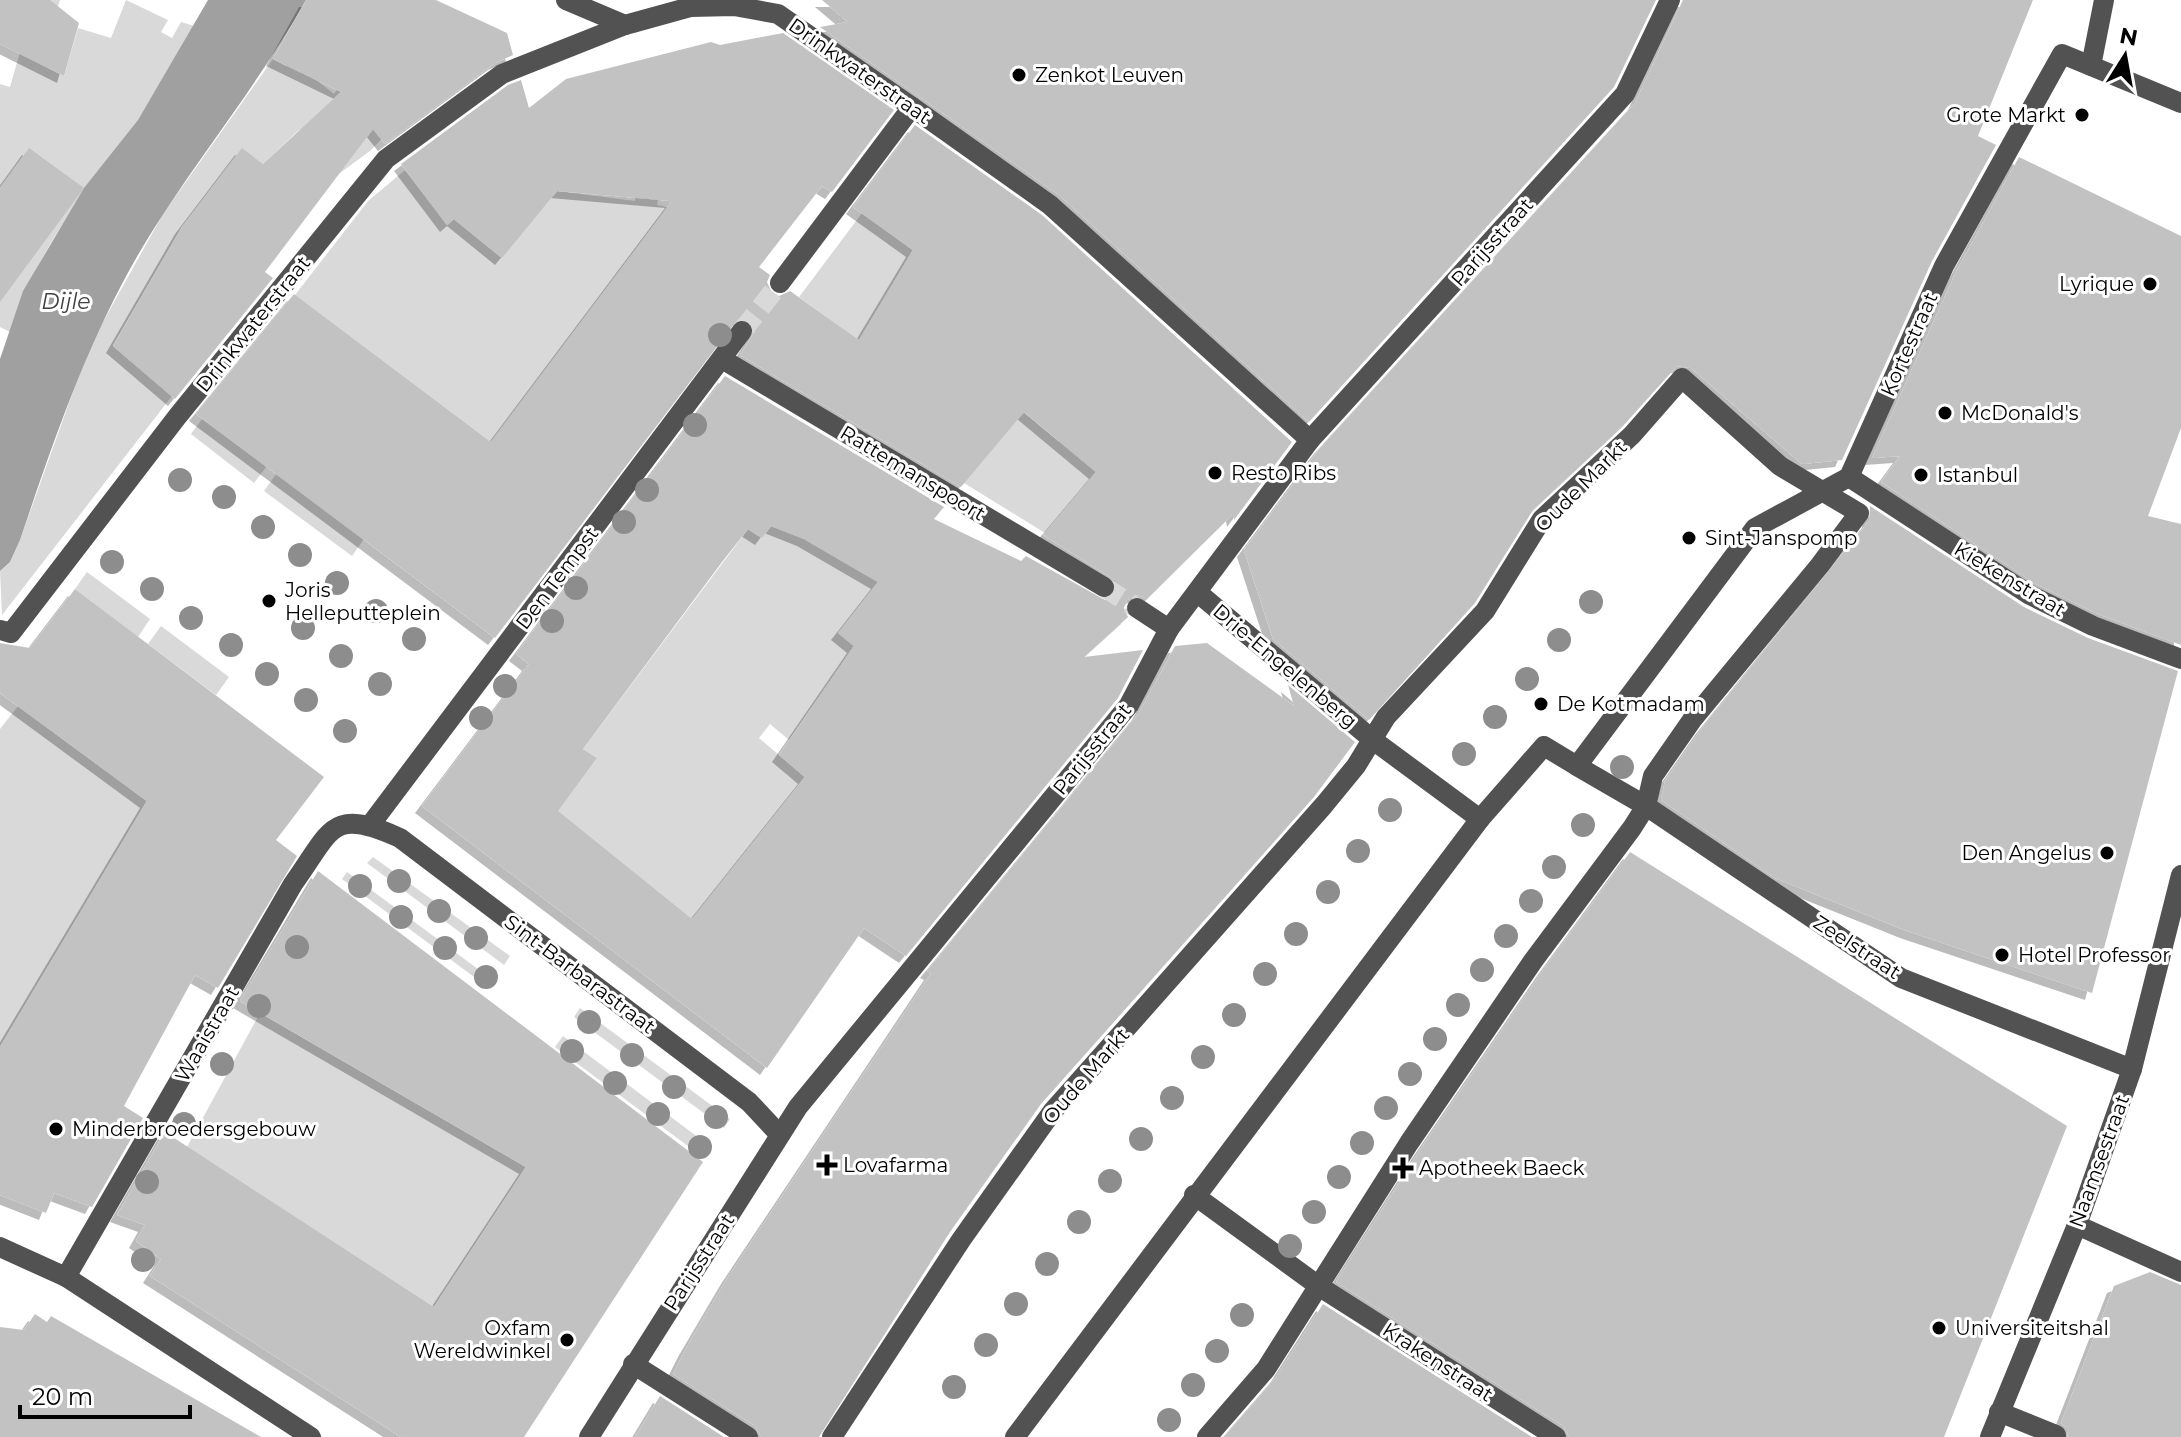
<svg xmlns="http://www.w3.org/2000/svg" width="2181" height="1437" viewBox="0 0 2181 1437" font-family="Montserrat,sans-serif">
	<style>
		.green { fill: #d9d9d9 }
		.water { fill: #a0a0a0 }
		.building { fill: #c2c2c2; fill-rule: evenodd; filter: url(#shadow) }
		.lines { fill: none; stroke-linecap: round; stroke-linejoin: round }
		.minor-tunnel { stroke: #d9d9d9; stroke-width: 20; stroke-dasharray: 20 10; stroke-linecap: butt }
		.minor { stroke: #525252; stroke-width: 20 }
		.tree { fill: #8d8d8d }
		.poi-dot { fill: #000; stroke: #fff; stroke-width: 3 }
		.labels { text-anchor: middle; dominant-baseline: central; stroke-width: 6; stroke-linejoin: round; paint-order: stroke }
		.street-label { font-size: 20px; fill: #000; stroke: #fff }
		.poi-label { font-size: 20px; fill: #000; stroke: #fff; text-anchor: start }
		.water-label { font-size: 22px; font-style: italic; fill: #414141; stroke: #fff }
	</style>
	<defs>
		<filter id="shadow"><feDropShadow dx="-7" dy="7" stdDeviation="0" flood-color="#0004"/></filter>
	</defs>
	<rect width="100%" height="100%" fill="#fff"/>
	<g class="green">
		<path d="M35 0H60L41 64 64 76 78 28 111 38 126 0 168 20 161 32 172 38 181 22 194 26C175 58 158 92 137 122 87 191 35 248 12 333L0 327V84L10 87Z"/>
		<path d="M273 59 286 66 290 59 334 94 341 84 393 127 370 151 340 173 299 130 263 164 242 149 182 227 113 345 172 396 2 615 0 571 10 562 20 540 89 347 163 214Z"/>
		<path d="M670 133 657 205 677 209 731 172 491 442 295 295 368 201 405 170 447 224 454 219 501 257 557 191 635 201 645 135Z"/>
		<path d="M862 213 913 250 894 283 967 365 1058 441 1120 444 1045 533 964 483 890 363 799 297Z"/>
		<path d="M202 419 267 466 254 483 191 434Z"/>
		<path d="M277 473 364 539 352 556 264 491Z"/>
		<path d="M774 522 887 571 886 673 812 707 789 740 770 724 759 738 805 777 770 822 711 934 556 813 597 758 583 749 748 529 762 538Z"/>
		<path d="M87 572 150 619 138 637 75 589Z"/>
		<path d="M161 626 229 677 216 695 148 644Z"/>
		<path d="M18 706 147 801 0 1047V729Z"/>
		<path d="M373 857 510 956 504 965 367 863Z"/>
		<path d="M347 872 494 981 489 988 342 879Z"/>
		<path d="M580 1008 730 1119 724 1128 574 1017Z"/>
		<path d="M260 1013 526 1167 434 1307 187 1147Z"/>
		<path d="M563 1036 711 1147 704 1158 555 1047Z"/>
	</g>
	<path class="water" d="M208 0H306C264 75 211 141 164 213 96 315 59 425 20 540L10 562 0 571V359L23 291 84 188 138 120Z"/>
	<g class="building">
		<path d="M0 0H50L79 23 64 76 0 44Z"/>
		<path d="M306 0H436L507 33 513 55 495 63 385 144 373 129 265 272 273 278 175 399 113 346 182 227 242 148 263 164 341 92 273 59Z"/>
		<path d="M822 0H1656L1614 87 1309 422 1059 195 820 27 848 22Z"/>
		<path d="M1683 0H2033L1978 136 1996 145 1932 261 1842 460 1802 464 1691 368 1677 366 1623 426 1533 510 1475 603 1369 720 1273 639 1244 550 1320 448 1635 103Z"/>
		<path d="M783 33 894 110 832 192 822 186 759 267 770 275 767 282 772 293 779 296 790 291 859 340 913 250 853 207 915 125 1042 215 1292 442 1234 520 1233 514 1147 599 1137 595 1127 600 1124 608 1128 617 1084 657 1143 650 1118 698 906 956 864 928 767 1068 422 806 529 664 516 654 725 376 944 507 934 519 1021 561 1026 556 1105 600 1115 593V580L1043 535 1096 472 1024 412 961 487 740 355 755 332 749 320 738 319 495 638 196 414 294 294 491 442 672 201 557 191 502 258 454 219 447 225 401 164 508 85 521 80 529 108 566 79 711 42 720 45ZM771 526 804 539 878 582 838 633 854 646 779 755 805 777 692 919 558 811 597 758 583 749 722 562 748 529 762 538Z"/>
		<path d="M29 148 84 188 0 302V188Z"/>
		<path d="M2019 157 2181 236V428L2148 516 2181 524V645L2098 614 2036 584 1881 482 1900 456 1872 458 1956 272Z"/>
		<path d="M1870 506 2024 607 2088 638 2178 671 2092 993 1907 931 1775 878 1661 800 1665 781 1702 728 1869 521Z"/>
		<path d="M75 589 324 777 276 840 297 856 218 988 195 975 124 1106 143 1118 92 1207 54 1193 46 1213 0 1195V1047L147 801 0 693V643L30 648Z"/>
		<path d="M1207 643 1294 706 1288 685 1355 742 1314 797 1041 1104 950 1232 819 1437H761L755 1426 673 1374 685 1350 728 1277 931 973 927 971 1139 713 1175 646Z"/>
		<path d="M1630 852 2067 1126 1944 1437H1569L1563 1426 1336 1282 1420 1150 1544 969Z"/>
		<path d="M318 871 703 1162 524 1437H401L150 1276 161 1259 136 1241 145 1225 117 1215 165 1132 434 1307 526 1167 240 1001Z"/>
		<path d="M2150 1272 2181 1285V1437H2068L2067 1428 2061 1423 2114 1286Z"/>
		<path d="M1323 1304 1532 1437H1224L1277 1376Z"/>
		<path d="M35 1314 47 1322 51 1316 261 1437H0V1327L24 1330Z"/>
		<path d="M660 1396 724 1437H635Z"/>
	</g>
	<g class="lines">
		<g class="minor-tunnel">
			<path d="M742 331 780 283"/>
			<path d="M1104 587 1137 608"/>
		</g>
		<g class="minor">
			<path d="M566 0 625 25"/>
			<path d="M2091 66 2104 0"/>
			<path d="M780 283 912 107"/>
			<path d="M722 359 1104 587"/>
			<path d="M1849 477 2030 595 2093 626 2181 659"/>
			<path d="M1197 592 1373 740 1480 819"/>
			<path d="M1137 608 1169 629"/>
			<path d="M0 630 11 633 177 417 386 159 502 74 625 25 690 7 734 6 778 14 912 107 1050 205 1310 440"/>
			<path d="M1577 766 1646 806 1901 978 2132 1069"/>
			<path d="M371 824 742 331"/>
			<path d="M1194 1195 1320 1287 1556 1437"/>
			<path d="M2077 1225 2181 1272"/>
			<path d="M0 1247 66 1277 311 1437"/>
			<path d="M66 1277 293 884C332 830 330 806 400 838L749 1102 780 1135"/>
			<path d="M633 1364 748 1437"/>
			<path d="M1999 1412 2056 1435"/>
			<path d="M589 1437 798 1107 1129 705 1169 629 1310 440 1625 94 1670 0"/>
			<path d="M832 1437 961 1240 1052 1112 1324 805 1356 766 1386 717 1485 611 1542 519 1632 435 1682 378 1780 466 1859 513 1820 565 1692 720 1653 776 1646 806 1632 828 1533 961 1409 1143 1266 1369 1207 1437"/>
			<path d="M1015 1437 1480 819 1544 746 1577 766 1755 528 1849 477 1944 266 2062 54 2181 103"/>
			<path d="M1990 1437 2077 1225 2132 1069 2181 875"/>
		</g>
	</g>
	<g class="tree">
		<circle cx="720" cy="335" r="12"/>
		<circle cx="695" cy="425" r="12"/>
		<circle cx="180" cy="480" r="12"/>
		<circle cx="647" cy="490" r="12"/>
		<circle cx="224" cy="497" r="12"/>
		<circle cx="624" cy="522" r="12"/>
		<circle cx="263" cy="527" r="12"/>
		<circle cx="300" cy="555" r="12"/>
		<circle cx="112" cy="562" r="12"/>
		<circle cx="337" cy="583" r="12"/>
		<circle cx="576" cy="588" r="12"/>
		<circle cx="152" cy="589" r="12"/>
		<circle cx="1591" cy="602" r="12"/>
		<circle cx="376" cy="611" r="12"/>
		<circle cx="191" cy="618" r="12"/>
		<circle cx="552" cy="621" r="12"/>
		<circle cx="303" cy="628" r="12"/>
		<circle cx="414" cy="639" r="12"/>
		<circle cx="1559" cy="640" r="12"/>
		<circle cx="231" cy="645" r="12"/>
		<circle cx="341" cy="656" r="12"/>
		<circle cx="267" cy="674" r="12"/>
		<circle cx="1527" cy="679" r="12"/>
		<circle cx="380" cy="684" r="12"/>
		<circle cx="505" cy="686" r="12"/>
		<circle cx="306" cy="700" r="12"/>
		<circle cx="1495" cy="717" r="12"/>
		<circle cx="481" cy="718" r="12"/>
		<circle cx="345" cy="731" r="12"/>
		<circle cx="1464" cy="754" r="12"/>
		<circle cx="1622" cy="767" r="12"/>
		<circle cx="1390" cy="810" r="12"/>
		<circle cx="1583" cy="825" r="12"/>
		<circle cx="1358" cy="851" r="12"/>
		<circle cx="1554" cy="867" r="12"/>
		<circle cx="399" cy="881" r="12"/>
		<circle cx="360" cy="886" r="12"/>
		<circle cx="1328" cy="892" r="12"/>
		<circle cx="1531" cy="901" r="12"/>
		<circle cx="439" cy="911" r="12"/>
		<circle cx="401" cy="917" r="12"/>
		<circle cx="1296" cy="934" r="12"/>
		<circle cx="1506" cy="936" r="12"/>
		<circle cx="476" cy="938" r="12"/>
		<circle cx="297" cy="947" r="12"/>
		<circle cx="445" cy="948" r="12"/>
		<circle cx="1482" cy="970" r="12"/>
		<circle cx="1265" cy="974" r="12"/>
		<circle cx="486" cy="977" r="12"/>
		<circle cx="1458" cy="1005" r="12"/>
		<circle cx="259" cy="1006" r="12"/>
		<circle cx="1234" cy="1015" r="12"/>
		<circle cx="589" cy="1022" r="12"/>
		<circle cx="1435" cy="1039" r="12"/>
		<circle cx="572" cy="1051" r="12"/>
		<circle cx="632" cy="1055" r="12"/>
		<circle cx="1203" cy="1057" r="12"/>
		<circle cx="222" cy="1064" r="12"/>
		<circle cx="1410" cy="1074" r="12"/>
		<circle cx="615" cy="1083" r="12"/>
		<circle cx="674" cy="1087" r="12"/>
		<circle cx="1172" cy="1098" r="12"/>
		<circle cx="1386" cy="1108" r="12"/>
		<circle cx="658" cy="1114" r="12"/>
		<circle cx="716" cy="1117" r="12"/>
		<circle cx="184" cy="1124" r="12"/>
		<circle cx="1141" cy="1139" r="12"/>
		<circle cx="1362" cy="1143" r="12"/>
		<circle cx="700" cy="1147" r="12"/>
		<circle cx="1339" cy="1177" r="12"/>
		<circle cx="1110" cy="1181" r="12"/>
		<circle cx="147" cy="1182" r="12"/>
		<circle cx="1314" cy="1212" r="12"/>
		<circle cx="1079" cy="1222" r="12"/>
		<circle cx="1290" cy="1246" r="12"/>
		<circle cx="143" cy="1260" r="12"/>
		<circle cx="1047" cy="1264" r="12"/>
		<circle cx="1016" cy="1304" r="12"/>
		<circle cx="1242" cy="1315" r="12"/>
		<circle cx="986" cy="1345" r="12"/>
		<circle cx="1217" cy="1351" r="12"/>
		<circle cx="1193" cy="1385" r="12"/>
		<circle cx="954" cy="1387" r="12"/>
		<circle cx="1169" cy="1420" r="12"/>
	</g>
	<g class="poi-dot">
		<circle cx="1019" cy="75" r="8"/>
		<circle cx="2082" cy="115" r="8"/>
		<circle cx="2150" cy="284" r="8"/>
		<circle cx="1945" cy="413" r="8"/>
		<circle cx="1215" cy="473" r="8"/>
		<circle cx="1921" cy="475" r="8"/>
		<circle cx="1689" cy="538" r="8"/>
		<circle cx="269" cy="601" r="8"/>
		<circle cx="1541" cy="704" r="8"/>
		<circle cx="2107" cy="853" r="8"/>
		<circle cx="2002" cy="955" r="8"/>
		<circle cx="56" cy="1129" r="8"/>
		<path d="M823 1153h8v8h8v8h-8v8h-8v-8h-8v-8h8z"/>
		<path d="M1399 1156h8v8h8v8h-8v8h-8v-8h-8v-8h8z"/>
		<circle cx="1939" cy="1328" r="8"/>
		<circle cx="567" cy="1340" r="8"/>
	</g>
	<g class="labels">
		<g class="street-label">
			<text transform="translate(860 71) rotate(35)">Drinkwaterstraat</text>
			<text transform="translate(1492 242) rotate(-48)">Parijsstraat</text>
			<text transform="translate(253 324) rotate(-51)">Drinkwaterstraat</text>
			<text transform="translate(1909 344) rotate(-66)">Kortestraat</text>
			<text transform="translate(913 473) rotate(31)">Rattemanspoort</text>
			<text transform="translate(1581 486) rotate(-45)">Oude Markt</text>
			<text transform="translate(557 578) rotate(-53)">Den Tempst</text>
			<text transform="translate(2010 579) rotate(31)">Kiekenstraat</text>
			<text transform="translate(1285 666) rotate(40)">Drie-Engelenberg</text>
			<text transform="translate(1092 749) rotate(-51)">Parijsstraat</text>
			<text transform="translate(1857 947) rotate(33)">Zeelstraat</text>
			<text transform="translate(580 974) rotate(37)">Sint-Barbarastraat</text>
			<text transform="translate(207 1034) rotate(-60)">Waaistraat</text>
			<text transform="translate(1086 1076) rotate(-49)">Oude Markt</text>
			<text transform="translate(2099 1161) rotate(-70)">Naamsestraat</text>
			<text transform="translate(699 1262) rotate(-57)">Parijsstraat</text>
			<text transform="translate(1438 1362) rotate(33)">Krakenstraat</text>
		</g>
		<g class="poi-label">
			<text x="1035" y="75">Zenkot Leuven</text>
			<text x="2066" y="115" text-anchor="end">Grote Markt</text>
			<text x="2134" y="284" text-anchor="end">Lyrique</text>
			<text x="1961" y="413">McDonald's</text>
			<text x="1231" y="473">Resto Ribs</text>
			<text x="1937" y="475">Istanbul</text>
			<text x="1705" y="538">Sint-Janspomp</text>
			<text x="285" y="590">Joris<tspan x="285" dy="23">Helleputteplein</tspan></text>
			<text x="1557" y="704">De Kotmadam</text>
			<text x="2091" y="853" text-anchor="end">Den Angelus</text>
			<text x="2018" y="955">Hotel Professor</text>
			<text x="72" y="1129">Minderbroedersgebouw</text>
			<text x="843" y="1165">Lovafarma</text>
			<text x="1419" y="1168">Apotheek Baeck</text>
			<text x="551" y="1328" text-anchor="end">Oxfam<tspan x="551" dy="23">Wereldwinkel</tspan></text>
			<text x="1955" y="1328">Universiteitshal</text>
		</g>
		<g class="water-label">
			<text x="66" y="301">Dijle</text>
		</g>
	</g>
	<g transform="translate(2125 56) rotate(11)" stroke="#ffffff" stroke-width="6" paint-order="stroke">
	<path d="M0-6L14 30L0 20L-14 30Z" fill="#000000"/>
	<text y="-12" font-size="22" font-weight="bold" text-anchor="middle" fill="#000000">N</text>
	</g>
	<path d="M20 1405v12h170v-12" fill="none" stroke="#000000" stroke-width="4"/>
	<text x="32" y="1405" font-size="24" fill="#000000" stroke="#ffffff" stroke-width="6" paint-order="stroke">20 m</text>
</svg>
